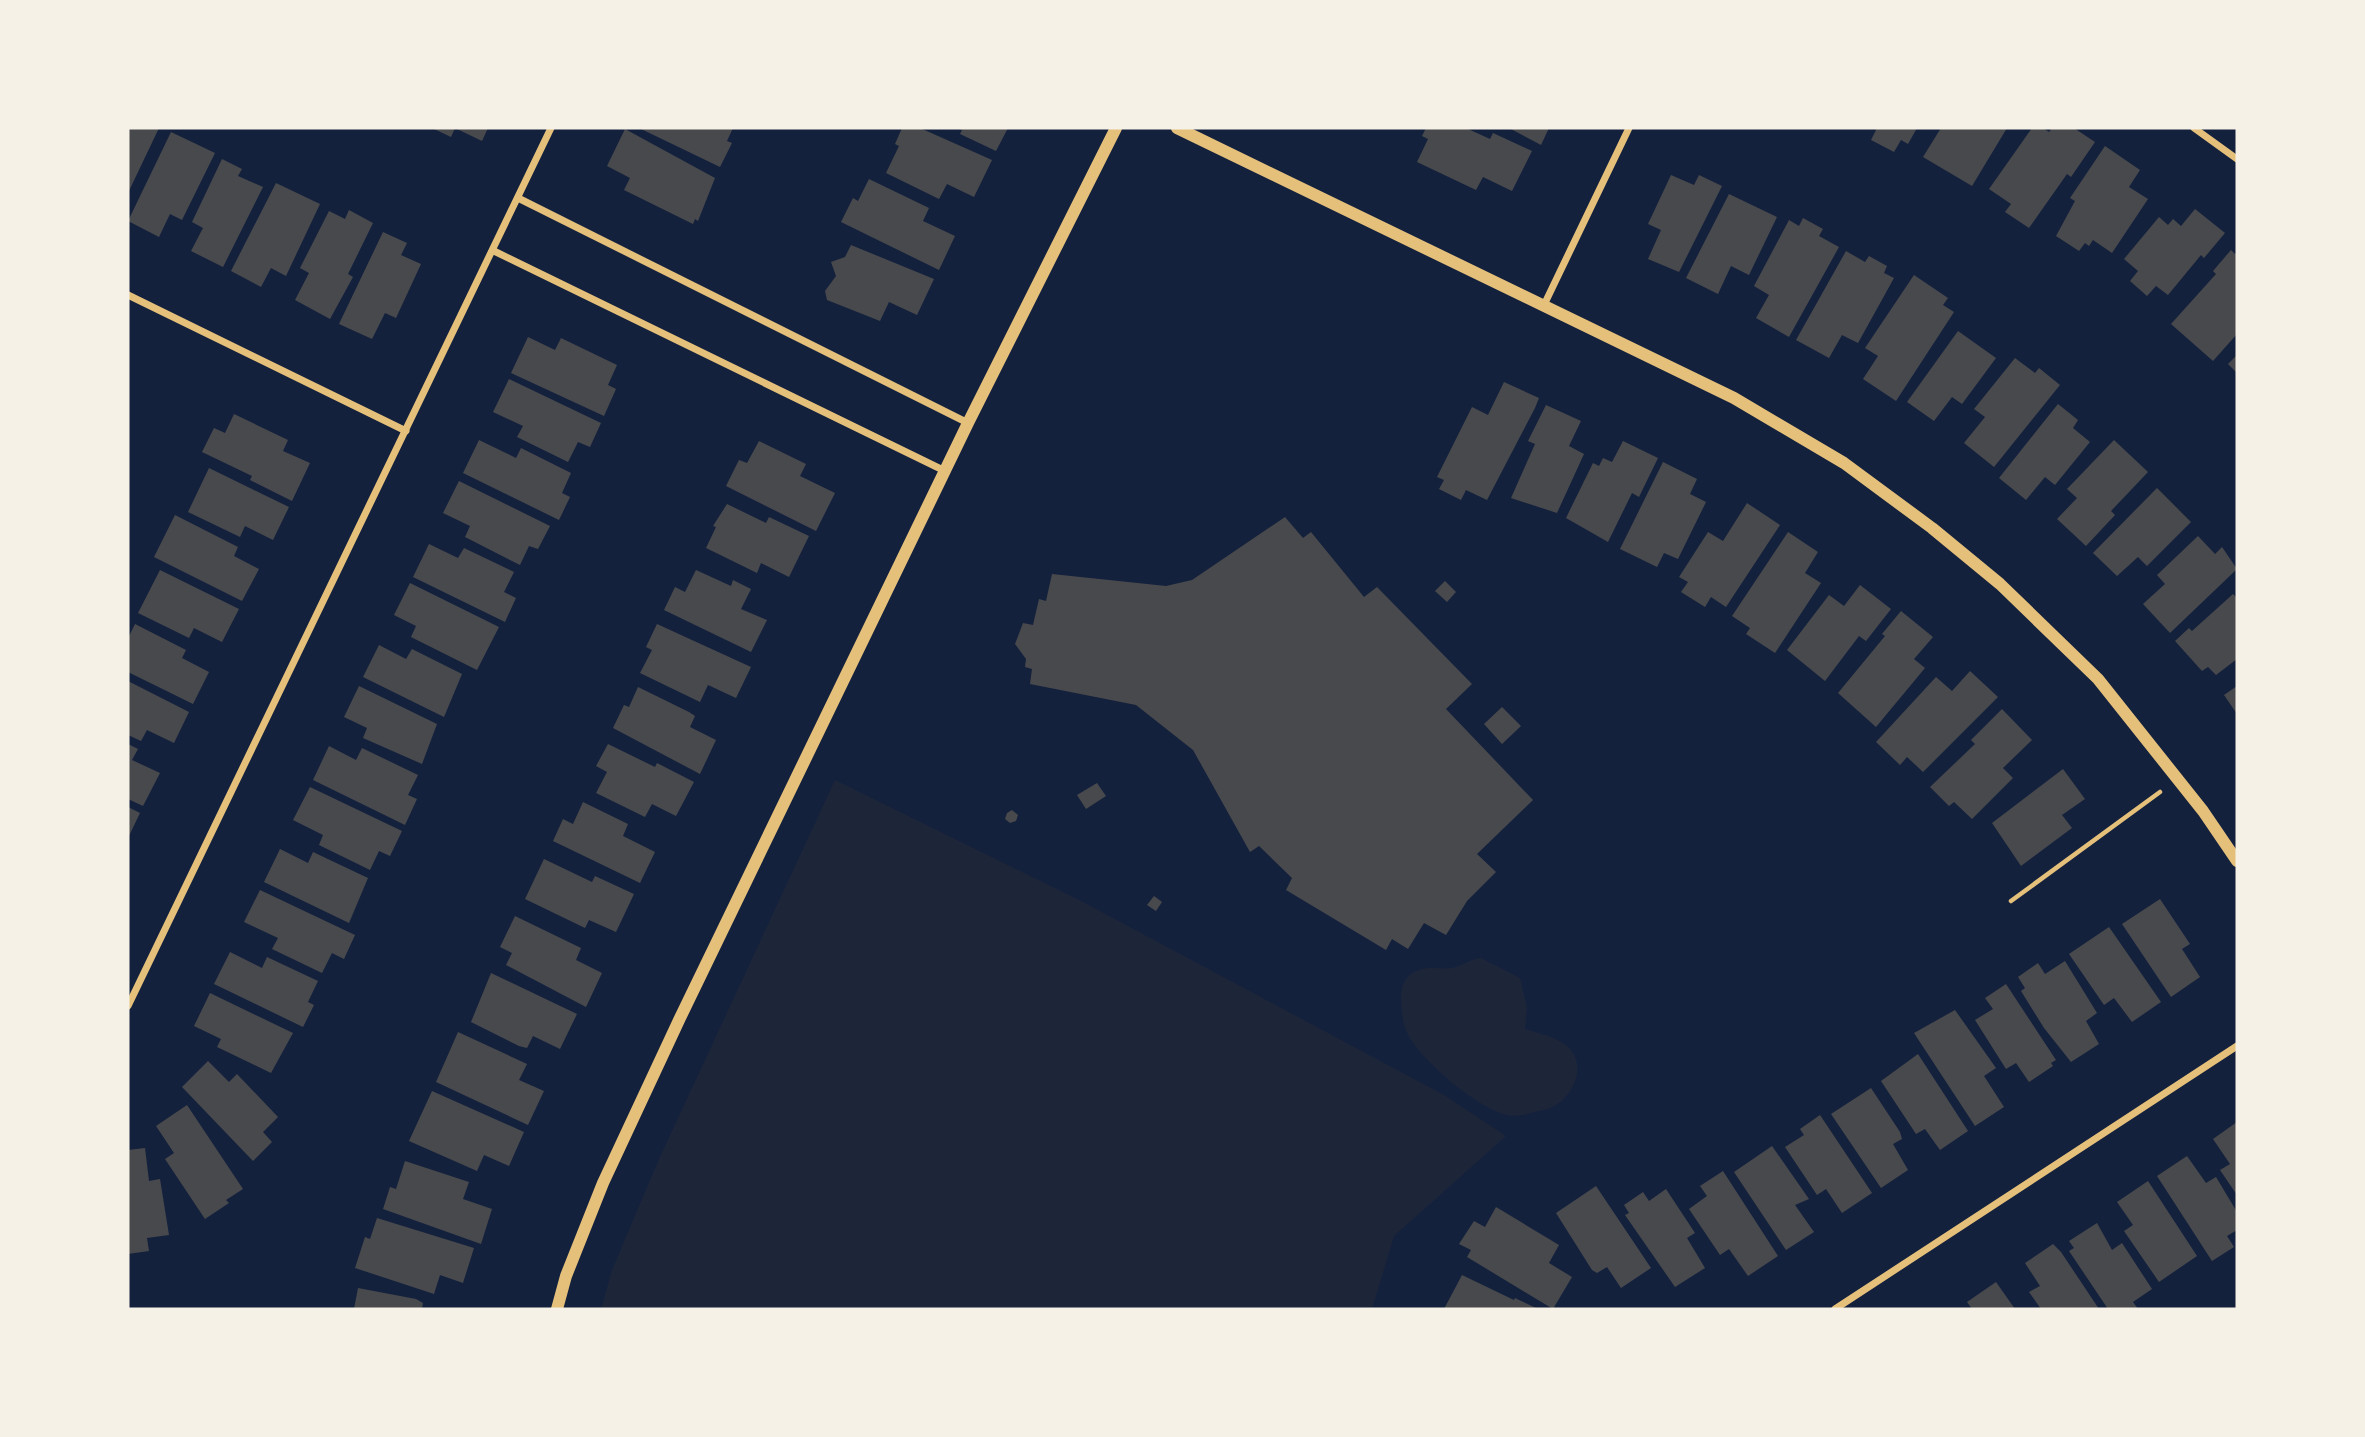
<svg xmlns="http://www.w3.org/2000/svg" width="2365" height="1437" viewBox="0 0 2365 1437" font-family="Overpass,sans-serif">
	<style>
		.green { fill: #1d2539 }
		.building { fill: #48494c }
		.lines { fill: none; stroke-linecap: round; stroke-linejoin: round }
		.path { stroke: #e5c07b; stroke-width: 4.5 }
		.minor { stroke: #e5c07b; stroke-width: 7 }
		.tertiary { stroke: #e5c07b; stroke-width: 12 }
	</style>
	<rect width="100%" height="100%" fill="#14213d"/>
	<g class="green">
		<path d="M835 780 1081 901 1444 1095 1506 1136 1394 1236 1372 1309H601L612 1270 659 1159Z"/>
		<path d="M1481 958 1520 978 1527 1007 1525 1029C1538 1033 1560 1038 1569 1048 1590 1069 1568 1106 1543 1110 1533 1112 1518 1118 1507 1115 1477 1108 1422 1061 1408 1035 1402 1023 1402 1011 1401 999 1401 989 1403 981 1410 975 1423 964 1438 970 1452 968 1463 966 1469 959 1481 958Z"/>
	</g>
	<g class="building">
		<path d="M128 128H159L128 193Z"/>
		<path d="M432 128H488L482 141 455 128 451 137Z"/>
		<path d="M639 128H733L727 141 732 143 720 167Z"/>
		<path d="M902 128H920L992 160 974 197 947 184 939 199 886 173 899 146 895 144Z"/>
		<path d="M957 128H1008L996 151 960 134 962 130Z"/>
		<path d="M1426 128H1466L1490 139 1493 133 1532 151 1512 191 1483 177 1476 190 1417 162 1428 139 1422 136Z"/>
		<path d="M1509 128H1549L1541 145Z"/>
		<path d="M1877 128H1917L1908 144 1901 140 1894 152 1871 140Z"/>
		<path d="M1941 128H2007L1972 186 1923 157Z"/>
		<path d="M2032 128H2043L2049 132 2052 128H2074L2095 142 2071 177 2067 174 2029 228 2005 212 2011 204 1989 189Z"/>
		<path d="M625 129 715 178 698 221 695 219 693 224 624 190 630 178 607 166Z"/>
		<path d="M171 132 215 153 182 220 170 214 159 237 128 221Z"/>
		<path d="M2105 146 2140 170 2129 187 2148 199 2112 253 2093 240 2089 246 2085 243 2079 251 2056 236 2075 201 2070 198Z"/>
		<path d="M222 159 242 169 238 176 263 187 223 267 191 251 203 228 192 222Z"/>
		<path d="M1671 175 1694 185 1699 175 1722 186 1679 272 1648 259 1661 230 1648 224Z"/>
		<path d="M869 179 929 208 923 221 955 236 939 270 841 222 853 198 858 201Z"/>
		<path d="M276 183 320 204 286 276 271 268 261 287 231 271Z"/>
		<path d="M1729 194 1777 217 1749 275 1731 266 1718 294 1686 278Z"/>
		<path d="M2195 209 2225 233 2204 258 2201 255 2168 295 2156 286 2147 296 2130 281 2138 271 2124 259 2159 217 2168 225 2173 219 2181 226Z"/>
		<path d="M349 210 373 223 348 274 353 277 330 319 295 300 309 273 300 268 329 211 345 219Z"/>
		<path d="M1803 218 1823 229 1819 236 1839 247 1789 337 1756 318 1769 295 1754 286 1789 220 1799 226Z"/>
		<path d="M383 232 407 243 401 255 421 264 396 318 385 313 372 339 339 324Z"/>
		<path d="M851 245 934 279 917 315 889 302 880 321 827 300 825 291 836 276 831 262 845 257Z"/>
		<path d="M2231 250 2235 254 2237 252V334L2213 361 2171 324 2216 274 2213 271Z"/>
		<path d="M1846 251 1865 262 1869 256 1887 266 1884 273 1894 278 1858 343 1842 335 1829 358 1796 340Z"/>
		<path d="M1914 275 1948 298 1943 305 1954 312 1896 401 1863 379 1878 356 1865 348Z"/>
		<path d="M1958 331 1996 358 1962 404 1952 397 1934 421 1907 402Z"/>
		<path d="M528 337 555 350 561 338 617 365 608 385 616 389 604 416 511 373Z"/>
		<path d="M2237 355V373L2228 364Z"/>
		<path d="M2015 358 2035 373 2039 368 2060 385 1994 467 1964 443 1985 417 1974 409Z"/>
		<path d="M509 379 601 423 590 447 578 442 568 462 517 437 523 426 493 412Z"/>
		<path d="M1504 382 1539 398 1535 408 1487 500 1466 490 1461 500 1439 489 1444 480 1437 477 1472 407 1488 415Z"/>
		<path d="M2058 404 2078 420 2073 428 2090 442 2055 485 2045 477 2026 500 1999 478Z"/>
		<path d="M1546 405 1581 421 1569 446 1584 454 1557 513 1511 498 1535 444 1528 441Z"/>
		<path d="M234 414 288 440 283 451 310 463 292 501 250 480 252 476 202 452 214 428 225 433Z"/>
		<path d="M479 440 516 458 521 448 571 473 562 493 570 497 559 520 463 473Z"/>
		<path d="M2114 440 2148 472 2111 511 2115 515 2086 546 2057 519 2077 498 2067 489Z"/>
		<path d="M759 441 806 464 800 476 835 493 816 531 726 486 739 460 747 463Z"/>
		<path d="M1623 441 1658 458 1639 497 1632 493 1608 542 1566 518 1593 463 1599 466 1603 458 1612 462Z"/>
		<path d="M1663 462 1697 479 1690 494 1706 502 1678 559 1664 553 1657 567 1620 549Z"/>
		<path d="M209 468 289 507 273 540 245 526 240 537 188 512Z"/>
		<path d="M459 481 550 526 538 549 529 546 520 565 465 537 470 526 443 513Z"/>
		<path d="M2157 488 2191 522 2147 566 2138 557 2117 576 2093 553Z"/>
		<path d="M1747 503 1780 525 1726 607 1711 597 1705 607 1681 592 1688 582 1679 577 1708 532 1723 541Z"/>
		<path d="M727 504 766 523 769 517 809 536 789 577 761 563 757 573 706 548 716 527 713 526Z"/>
		<path d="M175 515 238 547 234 556 259 569 242 601 154 557Z"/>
		<path d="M1285 517 1303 538 1311 532 1364 597 1377 587 1472 684 1446 709 1533 800 1477 854 1496 872 1467 901 1446 935 1424 923 1408 949 1392 939 1386 950 1286 890 1292 878 1259 846 1250 852 1193 750 1136 705 1030 684 1032 669 1025 667 1026 659 1015 644 1023 623 1033 625 1039 599 1046 601 1052 574 1166 586 1192 580Z"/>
		<path d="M1788 532 1818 552 1805 573 1821 583 1775 653 1746 634 1750 628 1732 616Z"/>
		<path d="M2198 536 2215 554 2222 547 2237 569 2170 633 2143 604 2165 584 2157 575Z"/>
		<path d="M429 544 458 558 464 548 514 572 504 592 516 598 505 622 413 577Z"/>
		<path d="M160 570 239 609 222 642 194 628 189 638 138 613Z"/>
		<path d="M696 570 731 586 733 580 751 589 741 609 767 620 751 652 664 610 675 587 685 592Z"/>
		<path d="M1445 581 1456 592 1447 602 1435 591Z"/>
		<path d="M410 583 499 627 477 670 411 637 416 626 394 615Z"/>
		<path d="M1860 585 1891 609 1866 641 1859 636 1825 681 1787 650 1829 595 1844 606Z"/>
		<path d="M2233 594 2237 598V659L2216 675 2208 667 2202 671 2175 641 2189 628 2192 631Z"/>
		<path d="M1901 611 1933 637 1914 659 1925 668 1876 727 1838 693 1885 636 1882 634Z"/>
		<path d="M135 624 186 650 182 658 209 672 193 704 128 672V638Z"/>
		<path d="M657 624 751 667 736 698 708 685 700 702 640 673 652 650 646 647Z"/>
		<path d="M379 645 406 659 412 649 462 674 444 717 363 677Z"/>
		<path d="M1970 671 1998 697 1923 772 1907 757 1900 765 1876 742 1936 677 1952 691Z"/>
		<path d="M128 681 189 712 174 743 147 730 141 741 128 735Z"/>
		<path d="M359 686 437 724 422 764 363 738 367 728 344 717Z"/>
		<path d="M2237 686V714L2224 695Z"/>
		<path d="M638 687 689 712 695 716 690 727 716 740 700 774 613 728 624 705 629 707Z"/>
		<path d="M1502 707 1521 726 1502 744 1484 724Z"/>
		<path d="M2002 709 2032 740 2003 768 2013 778 1972 819 1954 802 1949 806 1930 787 1975 744 1971 740Z"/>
		<path d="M128 744 138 749 132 760 160 773 143 806 128 799Z"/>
		<path d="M608 744 655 767 657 763 694 782 676 816 652 804 645 817 596 793 607 772 596 766Z"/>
		<path d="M329 746 356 760 362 748 418 775 408 795 417 799 405 825 313 780Z"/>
		<path d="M2063 769 2085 799 2062 815 2072 828 2021 866 1992 823Z"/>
		<path d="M1097 783 1106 796 1086 809 1077 795Z"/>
		<path d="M310 787 402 831 390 856 379 851 370 870 319 845 323 835 293 820Z"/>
		<path d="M583 802 628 824 623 836 655 852 640 883 553 841 563 819 573 824Z"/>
		<path d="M128 807 140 813 128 838Z"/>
		<path d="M1012 810 1018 815 1016 821 1010 823 1005 819 1007 813Z"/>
		<path d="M280 849 308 863 313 852 368 878 349 923 264 882Z"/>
		<path d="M544 859 592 882 595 876 634 894 616 932 589 920 585 928 525 899Z"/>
		<path d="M260 890 355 935 344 959 332 953 322 973 272 949 278 938 244 922Z"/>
		<path d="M1154 896 1162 902 1156 911 1147 905Z"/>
		<path d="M2160 899 2190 944 2182 949 2200 977 2171 997 2122 924Z"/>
		<path d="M515 916 581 948 576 960 602 973 586 1007 506 965 512 953 500 947Z"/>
		<path d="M2109 927 2161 1002 2132 1022 2114 998 2104 1005 2069 954Z"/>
		<path d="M230 952 262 968 267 957 318 981 308 1002 314 1005 303 1027 214 984Z"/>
		<path d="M2065 961 2097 1013 2086 1021 2099 1044 2071 1062 2044 1028 2021 991 2025 988 2018 977 2038 963 2045 974Z"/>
		<path d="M491 973 577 1014 560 1049 533 1036 527 1048 519 1046 471 1022Z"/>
		<path d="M2006 984 2056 1060 2051 1063 2053 1066 2029 1082 2016 1063 2006 1069 1975 1020 1993 1009 1985 998Z"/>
		<path d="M210 993 293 1033 271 1073 217 1047 221 1039 194 1026Z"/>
		<path d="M1955 1010 1996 1068 1984 1076 2004 1107 1975 1126 1914 1033Z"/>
		<path d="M458 1032 527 1064 519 1080 544 1091 528 1125 436 1082Z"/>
		<path d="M1918 1054 1968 1131 1940 1150 1925 1129 1916 1134 1881 1081Z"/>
		<path d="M208 1061 229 1082 237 1074 278 1117 263 1132 272 1142 253 1161 182 1087Z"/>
		<path d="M1871 1088 1900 1132 1902 1139 1893 1144 1908 1170 1881 1188 1831 1114Z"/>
		<path d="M432 1091 524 1132 509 1166 484 1155 477 1171 409 1141Z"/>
		<path d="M187 1105 243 1189 226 1200 229 1203 205 1219 165 1159 174 1153 156 1126Z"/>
		<path d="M1820 1115 1872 1193 1842 1213 1826 1189 1817 1195 1785 1147 1804 1135 1800 1129Z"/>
		<path d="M2237 1122V1195L2220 1170 2230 1164 2213 1139Z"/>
		<path d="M1772 1146 1809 1199 1795 1205 1814 1232 1786 1250 1734 1172Z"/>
		<path d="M145 1148 149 1181 160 1179 169 1235 147 1238 149 1251 128 1254V1150Z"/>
		<path d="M2187 1156 2206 1183 2216 1177 2237 1212V1230L2227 1236 2234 1247 2212 1261 2157 1176Z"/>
		<path d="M405 1161 469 1182 463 1199 492 1209 481 1244 383 1209 390 1187 396 1189Z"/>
		<path d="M1723 1171 1778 1256 1748 1276 1729 1249 1720 1255 1689 1209 1707 1196 1700 1186Z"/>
		<path d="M2148 1181 2197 1256 2159 1282 2124 1231 2133 1225 2117 1202Z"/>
		<path d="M1596 1186 1651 1268 1621 1288 1607 1267 1597 1273 1592 1270 1556 1213Z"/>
		<path d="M1666 1189 1695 1233 1687 1238 1705 1268 1675 1287 1625 1215 1629 1213 1624 1205 1643 1192 1649 1201Z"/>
		<path d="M1496 1207 1559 1245 1549 1263 1572 1277 1553 1309 1467 1257 1471 1250 1459 1244 1474 1221 1485 1227Z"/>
		<path d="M377 1218 474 1248 463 1283 440 1275 434 1294 355 1268 365 1237 370 1239Z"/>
		<path d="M2097 1223 2112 1250 2122 1243 2152 1289 2133 1302 2138 1309H2108L2069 1251 2074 1248 2069 1241Z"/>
		<path d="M2053 1244 2061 1252 2099 1309H2041L2029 1292 2040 1286 2025 1263Z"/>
		<path d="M1462 1275 1514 1300 1515 1298 1538 1309H1444Z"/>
		<path d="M1996 1282 2015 1309H1972L1967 1302Z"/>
		<path d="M358 1288 416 1299 423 1303 422 1309H354Z"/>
	</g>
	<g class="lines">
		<path class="path" d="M2011 901 2160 792"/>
		<g class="minor">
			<path d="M2194 128 2237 159"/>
			<path d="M518 198 968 423"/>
			<path d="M494 251 945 471"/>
			<path d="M128 295 406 431"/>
			<path d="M1544 305 1629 128"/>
			<path d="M128 1006 551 128"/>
			<path d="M1835 1309 2237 1046"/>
		</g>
		<g class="tertiary">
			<path d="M1177 128 1734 398 1844 463 1932 528 2000 584 2098 679 2203 811 2237 861"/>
			<path d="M557 1309 566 1276 603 1183 680 1018 968 423 1116 128"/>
		</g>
	</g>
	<rect width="2365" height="1437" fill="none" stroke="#f6f1e7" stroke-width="259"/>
</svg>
